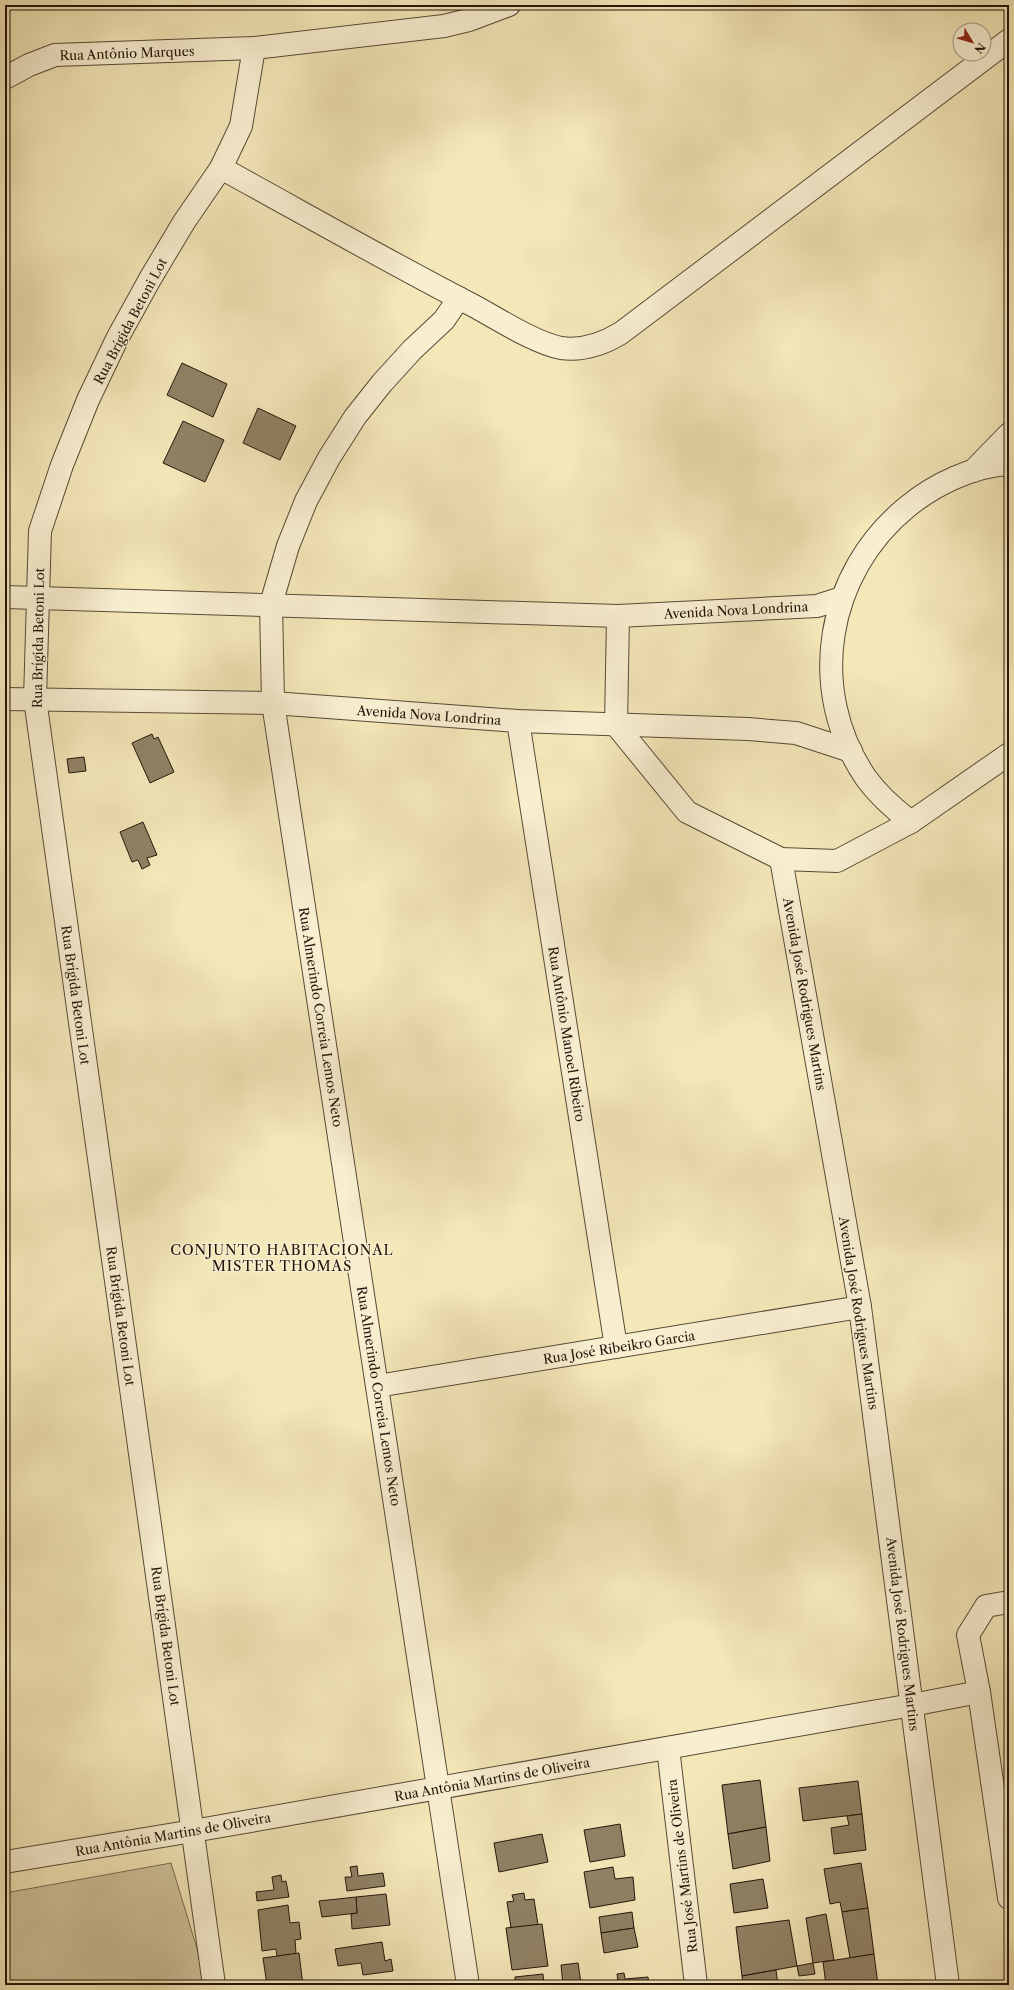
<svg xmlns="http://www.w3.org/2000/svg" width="1014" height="1990" viewBox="0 0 1014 1990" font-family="'Libre Caslon Text',serif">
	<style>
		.green { fill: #d0c39b; stroke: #7a6c53 }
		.building { fill: #908265; stroke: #23150b }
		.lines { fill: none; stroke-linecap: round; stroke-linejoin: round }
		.street-casing { stroke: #574a36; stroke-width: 24 }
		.street { stroke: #f8efd1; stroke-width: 22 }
		.labels { text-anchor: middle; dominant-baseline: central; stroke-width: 3; stroke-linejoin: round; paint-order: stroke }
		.street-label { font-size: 13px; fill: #23150b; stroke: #f8efd1 }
		.neighbourhood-label { font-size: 14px; letter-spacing: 1px; fill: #23150b; stroke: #f8efd1 }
	</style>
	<rect width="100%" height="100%" fill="#f4e7b8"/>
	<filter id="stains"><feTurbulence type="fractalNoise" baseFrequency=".005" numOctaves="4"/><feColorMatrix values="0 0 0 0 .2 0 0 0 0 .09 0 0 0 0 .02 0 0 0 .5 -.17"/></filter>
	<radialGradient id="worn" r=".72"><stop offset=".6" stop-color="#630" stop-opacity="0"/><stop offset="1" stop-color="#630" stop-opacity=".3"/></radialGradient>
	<path class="green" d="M171 1863 208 1985H5V1893Z"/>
	<g class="building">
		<path d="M182 363 227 384 213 417 167 395Z"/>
		<path d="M258 408 296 426 280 460 243 443Z"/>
		<path d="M183 421 224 440 205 482 163 463Z"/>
		<path d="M152 734 154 739 158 737 174 772 150 783 132 743Z"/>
		<path d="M84 757 86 771 69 773 67 759Z"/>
		<path d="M143 822 157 855 147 858 150 865 142 869 138 860 132 862 120 832Z"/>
		<path d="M760 1780 766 1827 728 1834 722 1785Z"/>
		<path d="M858 1781 862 1814 803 1821 799 1788Z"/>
		<path d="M862 1814 866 1850 834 1854 831 1828 849 1825 847 1816Z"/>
		<path d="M620 1824 625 1856 590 1862 584 1830Z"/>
		<path d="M766 1827 770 1861 733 1869 728 1834Z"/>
		<path d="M542 1834 548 1862 499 1872 494 1843Z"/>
		<path d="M861 1863 868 1908 842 1912 840 1902 830 1904 824 1869Z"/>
		<path d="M357 1866 358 1876 383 1873 385 1886 347 1891 345 1877H352L350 1867Z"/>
		<path d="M613 1867 615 1879 633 1877 635 1900 590 1908 584 1872Z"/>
		<path d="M281 1875 282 1882 286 1881 289 1897 257 1901 256 1892 274 1890 272 1877Z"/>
		<path d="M763 1879 768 1908 734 1913 730 1884Z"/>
		<path d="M524 1893 525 1900 534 1899 538 1925 511 1928 507 1902 514 1901 512 1895Z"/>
		<path d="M386 1894 390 1925 352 1929 351 1914 357 1913 356 1897Z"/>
		<path d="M356 1897 357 1913 322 1917 319 1901Z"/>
		<path d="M288 1905 290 1923 299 1922 301 1939 295 1940 296 1954 277 1956 276 1949 262 1951 258 1910Z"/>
		<path d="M868 1908 874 1954 850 1958 842 1912Z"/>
		<path d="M632 1912 634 1928 601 1933 599 1917Z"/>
		<path d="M826 1914 834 1960 813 1963 806 1918Z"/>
		<path d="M789 1920 797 1966 742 1976 736 1927Z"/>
		<path d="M542 1924 548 1966 512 1970 506 1928Z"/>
		<path d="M634 1928 638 1947 604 1953 601 1933Z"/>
		<path d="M382 1942 385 1961 391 1959 393 1971 363 1975 361 1963 338 1966 335 1949Z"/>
		<path d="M299 1953 303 1985H267L263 1958Z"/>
		<path d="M874 1954 878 1985H826L823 1962Z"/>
		<path d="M578 1963 581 1983 563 1985 561 1965Z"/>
		<path d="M813 1963 815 1974 799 1976 797 1966Z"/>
		<path d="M776 1970 778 1985H743L742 1976Z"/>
		<path d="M624 1973 625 1979 648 1977 649 1985H611L610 1981 618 1980 617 1974Z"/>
		<path d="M543 1974 544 1985H515V1977Z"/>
	</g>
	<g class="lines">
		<g class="street-casing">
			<g id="street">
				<path d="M5 78 29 65 55 55 254 48 444 26 469 20 509 5"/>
				<path d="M221 168C305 214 389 262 474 306 498 319 535 343 561 348 583 351 603 344 621 333L1009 40"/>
				<path d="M459 298 444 320 412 350 382 383 355 417 329 458 306 501 288 546 271 604 273 703 468 1985"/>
				<path d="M973 471 1009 434"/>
				<path d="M5 597 618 616 817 606 842 598"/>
				<path d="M618 616 616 725 687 812 781 859 837 861 911 822 1009 754"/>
				<path d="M5 699 273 703 518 721 748 729 796 733 851 751"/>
				<path d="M518 721 616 1347"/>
				<path d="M911 822C894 809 879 796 866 778 806 690 826 573 907 507 935 484 973 466 1009 464"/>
				<path d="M781 859 860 1307 948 1985"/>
				<path d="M377 1386 860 1307"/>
				<path d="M1009 1602 986 1606 968 1635 979 1692 1009 1898"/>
				<path d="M668 1748 696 1985"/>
				<path d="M5 1862 193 1831 912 1705 979 1692"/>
				<path d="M214 1985 35 699 40 531 62 465 88 400 118 337 150 279 184 222 221 168 241 126 254 48"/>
			</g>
		</g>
		<use href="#street" class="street"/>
	</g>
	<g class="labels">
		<g class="street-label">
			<text transform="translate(127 53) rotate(-2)">Rua Antônio Marques</text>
			<text transform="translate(130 321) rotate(-62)">Rua Brígida Betoni Lot</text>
			<text transform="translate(736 610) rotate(-3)">Avenida Nova Londrina</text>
			<text transform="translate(38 638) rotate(-89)">Rua Brígida Betoni Lot</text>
			<text transform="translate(429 715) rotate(4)">Avenida Nova Londrina</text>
			<text transform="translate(805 994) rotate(80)">Avenida José Rodrigues Martins</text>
			<text transform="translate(76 995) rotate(82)">Rua Brígida Betoni Lot</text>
			<text transform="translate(321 1017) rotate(81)">Rua Almerindo Correia Lemos Neto</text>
			<text transform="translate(567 1034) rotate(81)">Rua Antônio Manoel Ribeiro</text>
			<text transform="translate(859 1313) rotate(81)">Avenida José Rodrigues Martins</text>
			<text transform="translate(121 1316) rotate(82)">Rua Brígida Betoni Lot</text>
			<text transform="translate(619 1347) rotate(-9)">Rua José Ribeikro Garcia</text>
			<text transform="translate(379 1396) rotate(81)">Rua Almerindo Correia Lemos Neto</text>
			<text transform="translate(903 1634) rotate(83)">Avenida José Rodrigues Martins</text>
			<text transform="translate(166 1636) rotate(82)">Rua Brígida Betoni Lot</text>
			<text transform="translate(492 1779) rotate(-10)">Rua Antônia Martins de Oliveira</text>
			<text transform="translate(173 1834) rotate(-10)">Rua Antônia Martins de Oliveira</text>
			<text transform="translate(682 1866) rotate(-97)">Rua José Martins de Oliveira</text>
		</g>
		<g class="neighbourhood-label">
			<text x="282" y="1250">CONJUNTO HABITACIONAL<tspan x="282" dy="16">MISTER THOMAS</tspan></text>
		</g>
	</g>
	<rect width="1014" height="1990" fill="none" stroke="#f4e7b8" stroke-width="20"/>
	<rect x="6" y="6" width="1002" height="1978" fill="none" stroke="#23150b" stroke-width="2"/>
	<rect x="10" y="10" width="994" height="1970" fill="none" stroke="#23150b"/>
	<g transform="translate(972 42) rotate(128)"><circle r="19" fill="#f8efd1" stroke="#a39882"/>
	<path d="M0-3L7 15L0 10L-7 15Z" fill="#8f2418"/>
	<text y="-6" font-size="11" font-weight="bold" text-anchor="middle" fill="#23150b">N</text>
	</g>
	<rect width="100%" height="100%" filter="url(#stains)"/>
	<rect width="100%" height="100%" fill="url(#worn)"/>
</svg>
